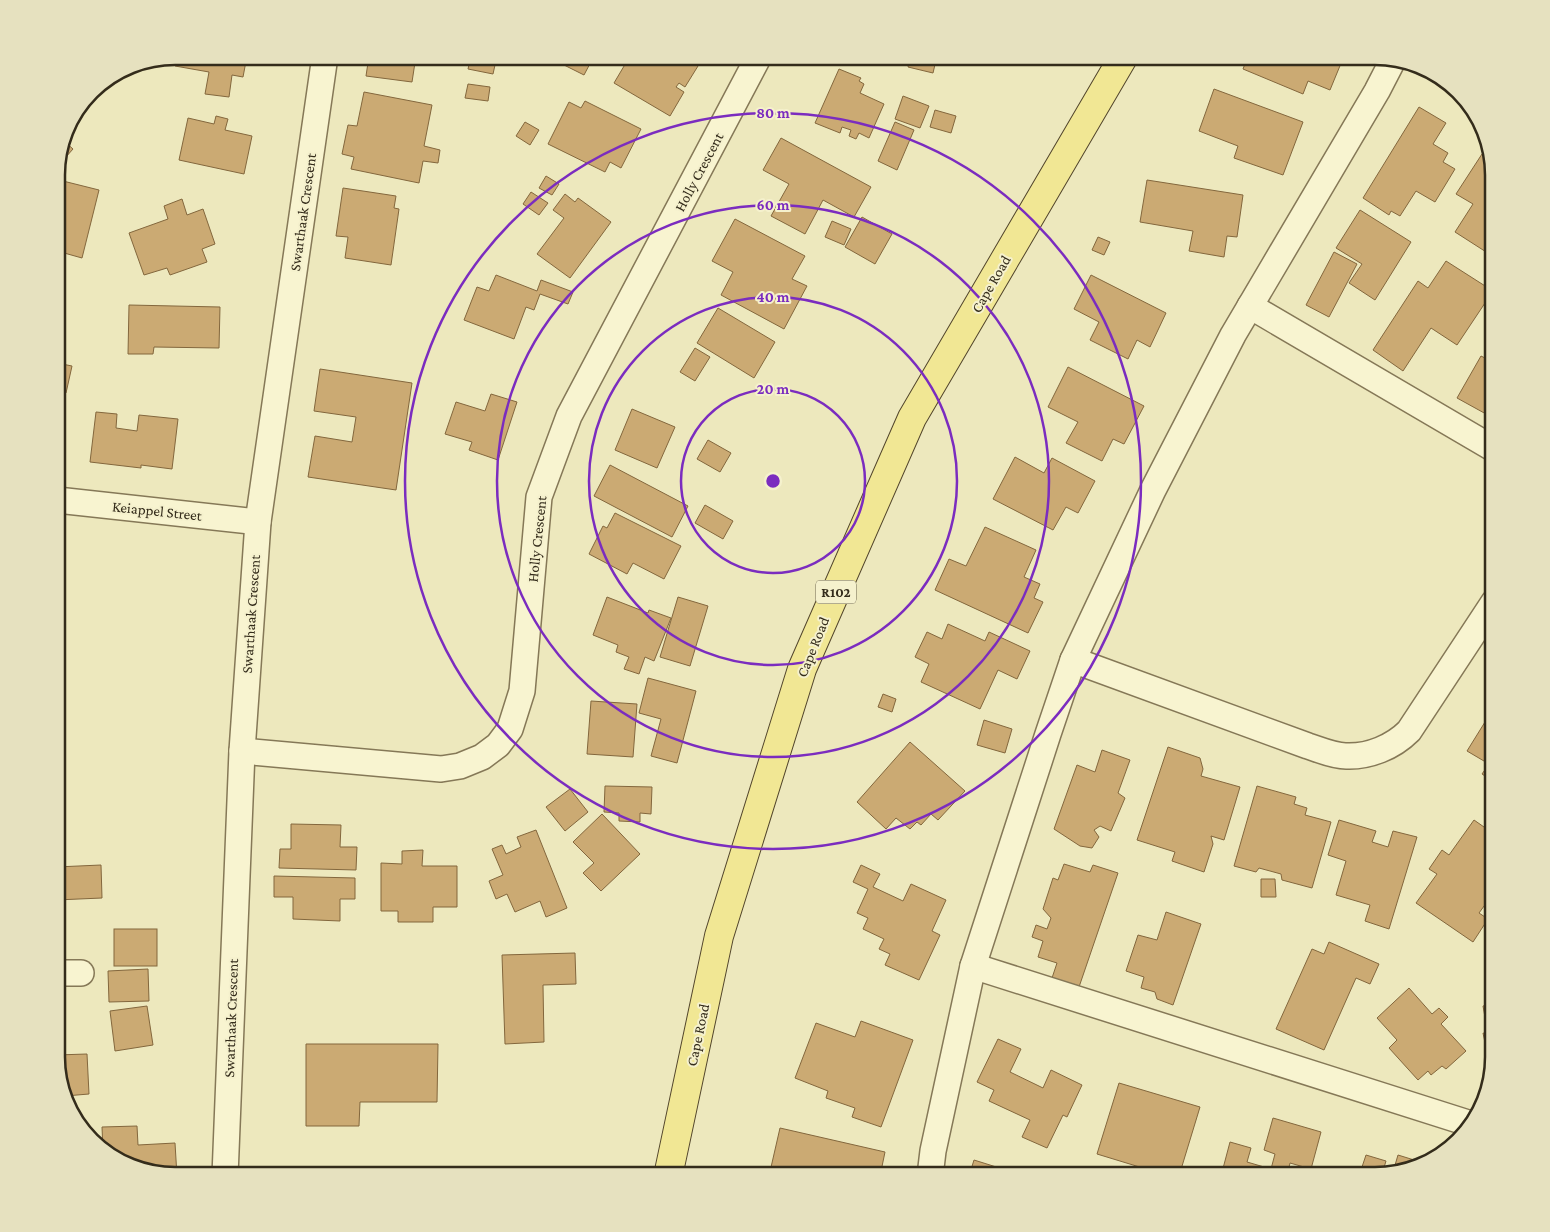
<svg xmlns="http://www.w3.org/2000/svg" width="1550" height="1232" viewBox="0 0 1550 1232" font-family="'Crimson Pro',serif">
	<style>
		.building { fill: #cbaa73; stroke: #83673d }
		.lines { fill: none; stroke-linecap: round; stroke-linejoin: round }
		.minor-casing { stroke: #857857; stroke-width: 28 }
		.primary-casing { stroke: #52452b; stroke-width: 30 }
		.minor { stroke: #f8f4d0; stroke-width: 25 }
		.primary { stroke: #f1e794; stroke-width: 28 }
		.ring { fill: none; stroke: #7b2cbf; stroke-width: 2.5 }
		.labels { text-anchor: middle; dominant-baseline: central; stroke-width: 4; stroke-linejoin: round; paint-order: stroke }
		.shield { fill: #f5f1cd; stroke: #6e6750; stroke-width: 1 }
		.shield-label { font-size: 14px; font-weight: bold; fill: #342c1b }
		.street-label { font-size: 15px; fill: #342c1b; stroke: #f5f1cd }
		.rim { fill: none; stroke: #342c1b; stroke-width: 2.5 }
		.centre { fill: #7b2cbf; stroke: #f5f1cd; stroke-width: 2.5 }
		.ring-label { font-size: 15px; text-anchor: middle; font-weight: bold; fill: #7b2cbf; stroke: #f5f1cd; stroke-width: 4; stroke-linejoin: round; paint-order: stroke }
	</style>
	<rect width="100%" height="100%" fill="#ede8bd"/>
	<g class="building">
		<path d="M177 56H247L243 77 232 75 229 97 205 94 209 72 175 66Z"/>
		<path d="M369 56H416L412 82 366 76Z"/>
		<path d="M471 56H497L493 74 468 69Z"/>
		<path d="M546 56H594L584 75Z"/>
		<path d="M630 56 638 57 704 56 699 64 691 59 689 61 698 66 685 87 679 83 676 87 684 92 670 116 614 83Z"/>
		<path d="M910 56H937L933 73 908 67Z"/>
		<path d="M1248 56H1344L1330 90 1308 81 1303 94 1243 69Z"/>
		<path d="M839 69 861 78 859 81 864 84 860 93 884 104 869 138 859 133 856 139 849 136 851 130 842 127 840 133 815 123Z"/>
		<path d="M468 84 490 87 488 101 465 98Z"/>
		<path d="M1214 89 1303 122 1283 175 1234 158 1238 146 1199 131Z"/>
		<path d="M364 92 432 105 424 146 440 150 438 163 423 161 419 183 351 169 354 157 342 154 348 125 357 126Z"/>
		<path d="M903 96 929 106 920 128 895 119Z"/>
		<path d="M585 101 641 129 621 168 610 162 605 172 548 144 569 102 581 108Z"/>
		<path d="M1419 107 1446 123 1433 144 1448 153 1443 162 1455 169 1435 202 1416 191 1400 216 1391 211 1389 215 1363 198Z"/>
		<path d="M935 110 956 116 951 133 930 127Z"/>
		<path d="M216 116 228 119 225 130 252 136 244 174 179 160 188 118 214 124Z"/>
		<path d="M70 121 75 125 65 137 68 123Z"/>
		<path d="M525 122 539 130 530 145 516 136Z"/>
		<path d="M895 122 914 130 897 170 878 161Z"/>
		<path d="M781 138 871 187 854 217 823 200 805 234 771 216 789 184 763 170Z"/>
		<path d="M64 141 73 149 57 167Z"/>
		<path d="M1482 154 1490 160 1494 175V257L1455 232 1473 204 1456 194Z"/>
		<path d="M546 176 559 184 552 195 539 188Z"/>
		<path d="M1147 180 1243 195 1237 237 1227 236 1224 257 1189 251 1193 231 1140 222Z"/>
		<path d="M63 181 99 190 82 258 57 251V205Z"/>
		<path d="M343 188 396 196 394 208 399 209 391 265 345 258 348 237 336 236Z"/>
		<path d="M531 192 548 203 539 215 523 204Z"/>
		<path d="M565 194 575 202 578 198 611 222 570 278 537 254 564 218 553 210Z"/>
		<path d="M182 199 187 215 203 209 215 244 202 249 207 262 170 275 167 268 144 275 129 233 168 219 164 206Z"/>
		<path d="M1360 210 1411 242 1375 300 1349 283 1362 264 1336 248Z"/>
		<path d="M862 217 892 234 875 264 845 247Z"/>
		<path d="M735 219 805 256 792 279 807 286 784 329 721 295 733 272 712 261Z"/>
		<path d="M832 221 851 229 844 245 825 237Z"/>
		<path d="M1098 237 1110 242 1104 255 1092 250Z"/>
		<path d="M1334 252 1357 264 1329 317 1306 305Z"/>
		<path d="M1446 261 1493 291 1457 345 1431 328 1403 371 1373 350 1418 281 1428 288Z"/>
		<path d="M496 275 537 291 541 280 573 292 568 304 540 294 534 310 526 307 514 339 464 320 477 287 489 291Z"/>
		<path d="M1091 275 1166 313 1150 347 1137 340 1128 359 1090 340 1099 322 1074 309Z"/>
		<path d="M129 305 220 307 219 348 154 347 153 354H128Z"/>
		<path d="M718 308 775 342 754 378 697 343Z"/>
		<path d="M695 348 710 357 695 381 680 372Z"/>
		<path d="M1481 356 1493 362 1494 361V401L1486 414 1457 398Z"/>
		<path d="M57 363 72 366 66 393 57 391Z"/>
		<path d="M1068 367 1144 406 1124 444 1113 439 1102 461 1066 443 1078 422 1048 407Z"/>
		<path d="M320 369 412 383 396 490 308 477 315 436 352 442 356 417 314 411Z"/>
		<path d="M491 394 517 402 498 460 469 450 472 442 445 434 456 402 485 411Z"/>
		<path d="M632 409 675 427 657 468 615 450Z"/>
		<path d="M96 412 117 414 116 428 137 431 139 415 178 419 172 469 141 465V468L90 462Z"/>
		<path d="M708 440 731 453 720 472 697 459Z"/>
		<path d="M1015 457 1044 473 1052 458 1095 481 1078 513 1066 507 1053 530 993 499Z"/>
		<path d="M610 465 688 506 672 537 594 496Z"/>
		<path d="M705 505 733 521 723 539 695 523Z"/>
		<path d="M615 513 681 546 664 579 633 563 627 574 589 554 603 526 607 528Z"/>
		<path d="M985 527 1036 550 1024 577 1040 584 1034 598 1043 602 1028 633 935 590 949 559 966 566Z"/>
		<path d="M607 597 648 613 649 610 671 618 654 661 645 657 639 674 624 669 629 657 616 652 618 645 593 635Z"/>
		<path d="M678 597 708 606 690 666 660 657Z"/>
		<path d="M948 624 985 641 989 632 1030 651 1017 679 998 670 980 709 921 682 929 664 915 657 927 632 942 639Z"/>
		<path d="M648 678 696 691 677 763 651 756 661 719 639 713Z"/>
		<path d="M1494 687V703L1487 698Z"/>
		<path d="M883 694 896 699 892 712 878 707Z"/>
		<path d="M591 701 637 704 633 757 587 754Z"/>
		<path d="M984 720 1012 729 1005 753 977 745Z"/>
		<path d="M1485 722 1494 727V792L1486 787 1491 780 1482 774 1489 764 1467 751Z"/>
		<path d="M910 742 965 791 938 820 931 814 921 825 917 822 910 829 896 818 886 829 857 802Z"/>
		<path d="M1168 747 1200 758 1203 769 1201 776 1240 787 1224 840 1211 836 1213 844 1204 872 1172 861 1175 852 1137 840Z"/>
		<path d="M1102 750 1130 760 1118 793 1125 798 1111 831 1100 826 1094 830 1099 837 1092 848 1080 846 1054 829 1077 765 1095 772Z"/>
		<path d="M605 786 652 787 651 814 640 813V822L619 821V813L604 812Z"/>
		<path d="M1257 786 1296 797 1294 804 1307 808 1305 815 1331 822 1312 888 1282 880 1281 874 1259 868 1256 872 1234 866Z"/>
		<path d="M570 789 588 812 565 831 546 807Z"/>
		<path d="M602 814 640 854 601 891 583 873 594 863 573 842Z"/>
		<path d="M1339 820 1376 831 1372 842 1388 847 1393 831 1417 837 1389 929 1365 921 1370 905 1336 895 1346 861 1328 855Z"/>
		<path d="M1474 820 1494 834V901L1491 905 1487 902 1479 913 1488 919 1473 942 1416 903 1437 874 1429 869 1442 850 1449 855Z"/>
		<path d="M291 824 341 825 340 847H357L356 870 279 868 280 849H291Z"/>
		<path d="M536 830 567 908 546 917 540 901 515 912 507 894 496 899 489 881 503 875 492 849 502 845 506 854 521 847 517 837Z"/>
		<path d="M423 850 422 866H457V907H433V922H398V911H381V863L402 864V851Z"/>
		<path d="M1064 864 1090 872 1093 865 1118 873 1079 987 1052 978 1057 963 1038 957 1043 941 1032 937 1036 925 1047 929 1051 918 1043 909 1053 878 1058 880Z"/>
		<path d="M101 865 102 898 56 900V867Z"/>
		<path d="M861 865 880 874 873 887 903 901 911 884 946 900 932 931 940 935 919 980 885 965 890 954 879 949 884 939 863 929 868 918 857 913 868 889 853 882Z"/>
		<path d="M274 876 355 878V899H340V921L293 919V897H274Z"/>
		<path d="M1261 879H1275L1276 897H1261Z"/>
		<path d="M1166 912 1201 924 1173 1005 1157 999 1155 992 1141 988 1144 977 1126 971 1138 935 1157 940Z"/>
		<rect x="114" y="929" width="43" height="37"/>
		<path d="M1329 942 1379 964 1370 984 1356 978 1324 1050 1276 1029 1312 949 1324 954Z"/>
		<path d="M575 953 576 984 543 985 544 1042 505 1044 502 955Z"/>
		<path d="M148 969 149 1001 109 1002 108 971Z"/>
		<path d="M1409 988 1432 1014 1439 1008 1448 1017 1441 1024 1466 1051 1446 1069 1442 1066 1431 1075 1428 1071 1418 1080 1389 1048 1397 1040 1377 1018Z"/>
		<path d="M1494 1003V1057L1491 1071 1483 1033 1488 1034 1483 1006Z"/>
		<path d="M147 1006 153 1045 115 1051 110 1011Z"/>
		<path d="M861 1021 913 1040 881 1127 852 1117 855 1108 826 1098 828 1091 795 1078 816 1023 855 1037Z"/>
		<path d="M998 1039 1021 1049 1010 1072 1043 1088 1051 1070 1082 1085 1067 1117 1063 1115 1047 1148 1022 1137 1030 1120 989 1101 994 1090 977 1082Z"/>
		<path d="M306 1044H438L437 1102H360L359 1126H306Z"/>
		<path d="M87 1054 89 1094 65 1096 56 1064V1055Z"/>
		<path d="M1119 1083 1200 1107 1179 1176H1169L1097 1154Z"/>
		<path d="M1273 1118 1321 1132 1311 1169 1290 1163 1287 1176H1221L1230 1142 1251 1148 1247 1162 1271 1169 1275 1154 1264 1150Z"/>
		<path d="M137 1126 138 1145 175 1143 177 1176 137 1169 103 1150 102 1127Z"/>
		<path d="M780 1128 885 1152 880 1176H769Z"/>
		<path d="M1366 1155 1386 1161 1382 1174 1375 1176H1359Z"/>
		<path d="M1398 1155 1427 1164 1393 1172Z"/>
		<path d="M974 1160 1025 1176H969Z"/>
	</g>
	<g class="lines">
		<g class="minor-casing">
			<g id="minor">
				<path d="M1250 306 1494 449"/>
				<path d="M57 500 258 522"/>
				<path d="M1073 660 1308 746C1320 750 1334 756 1346 756 1369 757 1393 747 1409 731L1494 602"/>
				<path d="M242 751 441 769 460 766 482 757 498 745 510 729 522 691 539 497 569 416 759 56"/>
				<path d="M973 966 1471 1124"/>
				<path d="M56 973H81"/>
				<path d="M225 1176 242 751 258 522 325 56"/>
				<path d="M930 1176 933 1151 973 966 1048 734 1073 660 1153 490 1233 335 1377 91 1393 60"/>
			</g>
		</g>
		<g class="primary-casing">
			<path id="primary" d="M668 1176 719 936 802 669 912 418 1124 56"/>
		</g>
		<use href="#minor" class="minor"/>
		<use href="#primary" class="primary"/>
	</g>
	<g class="ring">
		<circle cx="773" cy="481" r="92"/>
		<circle cx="773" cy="481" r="184"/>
		<circle cx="773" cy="481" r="276"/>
		<circle cx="773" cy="481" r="368"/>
	</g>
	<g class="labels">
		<rect class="shield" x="816" y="580.5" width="40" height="23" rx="4"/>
		<g class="shield-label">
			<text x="836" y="592">R102</text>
		</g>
		<g class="street-label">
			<text transform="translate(699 172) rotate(-62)">Holly Crescent</text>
			<text transform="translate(303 212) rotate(-82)">Swarthaak Crescent</text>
			<text transform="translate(991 284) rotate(-60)">Cape Road</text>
			<text transform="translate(157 511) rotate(6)">Keiappel Street</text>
			<text transform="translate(537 539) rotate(-84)">Holly Crescent</text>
			<text transform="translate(251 614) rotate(-86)">Swarthaak Crescent</text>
			<text transform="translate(813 647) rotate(-68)">Cape Road</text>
			<text transform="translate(231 1018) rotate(-88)">Swarthaak Crescent</text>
			<text transform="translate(698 1035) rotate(-78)">Cape Road</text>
		</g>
	</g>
	<path d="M0 0H1550V1232H0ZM175 65H1375A110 110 0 0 1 1485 175V1057A110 110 0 0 1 1375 1167H175A110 110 0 0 1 65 1057V175A110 110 0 0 1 175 65Z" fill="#e6e1bf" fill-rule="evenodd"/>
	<path class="rim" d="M175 65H1375A110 110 0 0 1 1485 175V1057A110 110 0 0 1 1375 1167H175A110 110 0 0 1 65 1057V175A110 110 0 0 1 175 65Z"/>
	<circle cx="773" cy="481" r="8" class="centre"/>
	<g class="ring-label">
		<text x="773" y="118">80 m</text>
		<text x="773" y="210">60 m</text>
		<text x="773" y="302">40 m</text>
		<text x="773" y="394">20 m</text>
	</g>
</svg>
